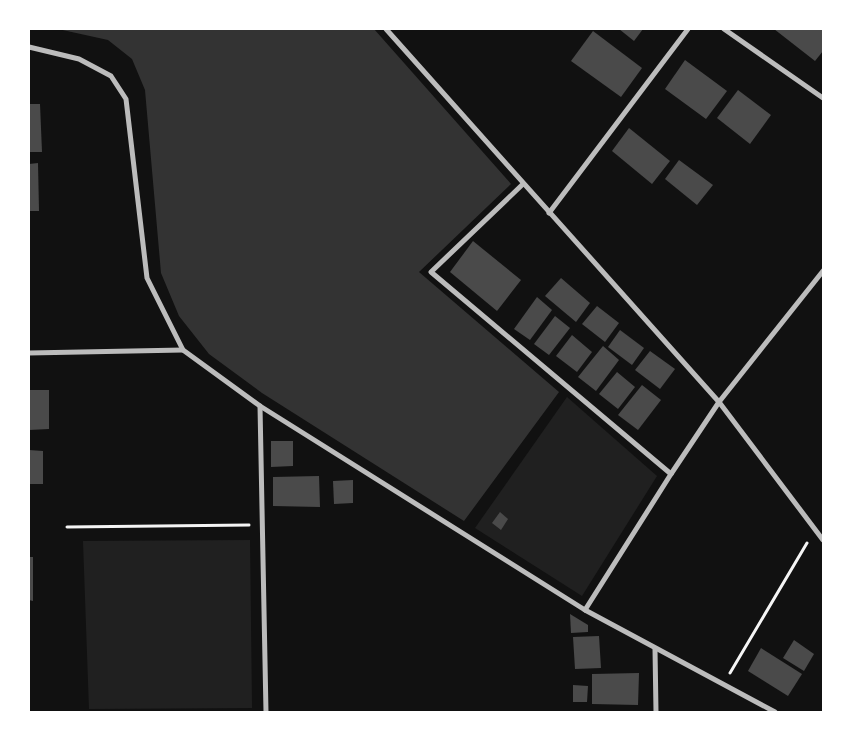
<svg xmlns="http://www.w3.org/2000/svg" width="852" height="741" viewBox="0 0 852 741" font-family="'Public Sans',sans-serif">
	<style>
		.green { fill: #202020 }
		.water { fill: #333 }
		.building { fill: #4a4a4a }
		.lines { fill: none; stroke-linecap: round; stroke-linejoin: round }
		.path { stroke: #f5f5f5; stroke-width: 3 }
		.minor { stroke: #bcbcbc; stroke-width: 5 }
	</style>
	<rect width="100%" height="100%" fill="#111"/>
	<g class="green">
		<path d="M567 397 657 476 582 596 475 528Z"/>
		<path d="M250 540 252 708 89 709 83 541Z"/>
	</g>
	<path class="water" d="M58 29H374L511 184 419 272 559 392 464 521 262 393 209 354 179 316 161 273 145 90 132 59 108 40Z"/>
	<g class="building">
		<path d="M619 29H643L634 41Z"/>
		<path d="M774 29H823V51L815 61Z"/>
		<path d="M593 31 642 68 621 97 571 61Z"/>
		<path d="M685 60 727 91 706 119 665 89Z"/>
		<path d="M738 90 771 115 750 144 717 118Z"/>
		<path d="M29 104H40L42 152H29Z"/>
		<path d="M629 128 670 161 652 184 612 151Z"/>
		<path d="M679 160 713 185 697 205 665 179Z"/>
		<path d="M38 163 39 211H29V164Z"/>
		<path d="M473 241 521 280 497 311 450 272Z"/>
		<path d="M561 278 590 303 576 322 545 296Z"/>
		<path d="M537 297 552 310 530 340 514 329Z"/>
		<path d="M597 306 619 323 605 342 582 324Z"/>
		<path d="M555 316 570 328 549 355 534 344Z"/>
		<path d="M620 330 644 348 632 365 608 347Z"/>
		<path d="M572 335 592 352 577 372 556 356Z"/>
		<path d="M603 346 619 360 596 391 578 377Z"/>
		<path d="M650 351 675 369 660 389 635 370Z"/>
		<path d="M617 372 635 387 618 409 599 394Z"/>
		<path d="M642 385 661 400 638 430 618 415Z"/>
		<path d="M29 390H49V429L29 430Z"/>
		<path d="M271 441H293V466L271 467Z"/>
		<path d="M29 450 43 451V484H29Z"/>
		<path d="M319 476 320 507 273 506V477Z"/>
		<path d="M353 480V503L334 504 333 481Z"/>
		<path d="M500 512 508 519 501 530 492 523Z"/>
		<path d="M29 557H33V601L29 600Z"/>
		<path d="M570 614 588 625V632L571 633Z"/>
		<path d="M599 636 601 668 575 669 573 637Z"/>
		<path d="M794 640 814 654 804 671 783 658Z"/>
		<path d="M761 648 802 674 788 696 748 671Z"/>
		<path d="M639 673 638 705 592 704V674Z"/>
		<path d="M573 685 588 686 587 702H573Z"/>
	</g>
	<g class="lines">
		<g class="path">
			<path d="M67 527 249 525"/>
			<path d="M730 673 807 543"/>
		</g>
		<g class="minor">
			<path d="M386 29 719 402 823 540"/>
			<path d="M724 29 823 98"/>
			<path d="M29 47 79 59 111 76 126 99 147 278 183 350 260 406 585 610 775 712"/>
			<path d="M523 184 431 272 671 474"/>
			<path d="M549 213 688 29"/>
			<path d="M29 353 183 350"/>
			<path d="M260 406 266 712"/>
			<path d="M585 610 671 474 719 402 823 271"/>
			<path d="M655 649 656 712"/>
		</g>
	</g>
	<rect width="852" height="741" fill="none" stroke="#ffffff" stroke-width="60"/>
</svg>
